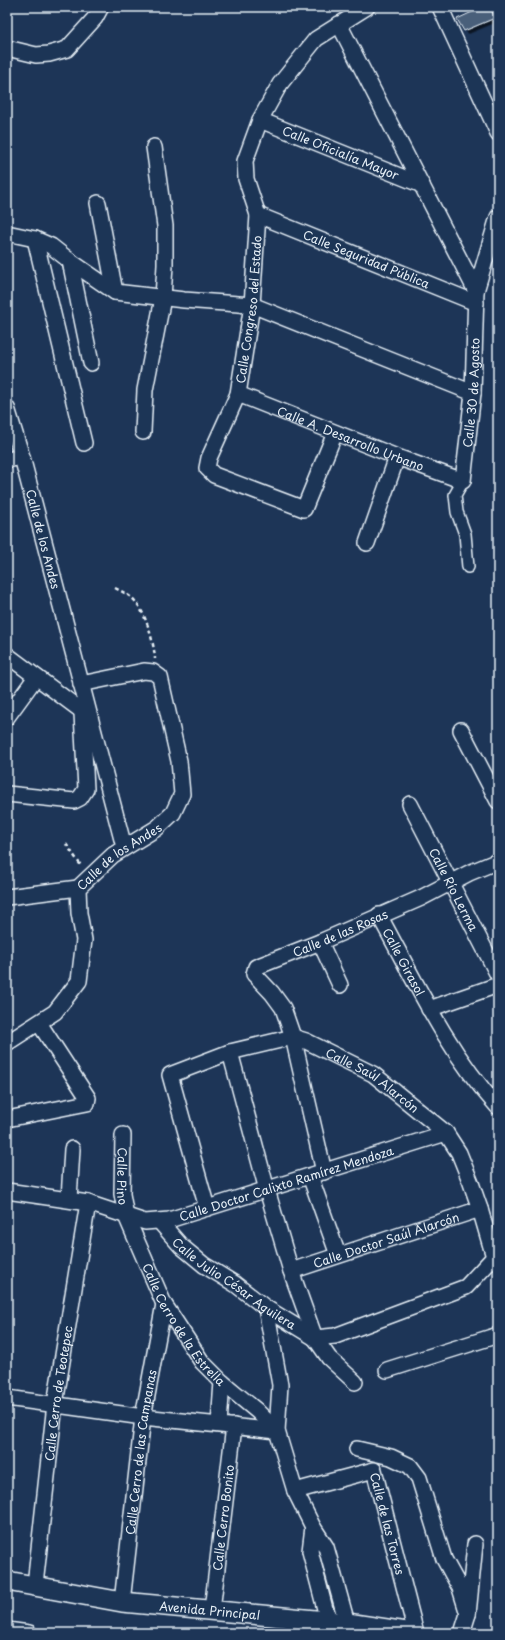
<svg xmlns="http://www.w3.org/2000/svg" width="505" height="1640" viewBox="0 0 505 1640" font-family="'Playpen Sans',sans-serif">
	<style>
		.building { fill: #495e7a; stroke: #e8f1f8; filter: url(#shadow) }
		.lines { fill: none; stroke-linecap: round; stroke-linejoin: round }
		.pedestrian-casing { stroke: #e8f1f8; stroke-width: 14 }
		.minor-casing { stroke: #e8f1f8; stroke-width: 18 }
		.tertiary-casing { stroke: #e8f1f8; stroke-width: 22 }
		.path { stroke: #e8f1f8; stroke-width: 2.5; stroke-dasharray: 4 3; stroke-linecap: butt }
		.pedestrian { stroke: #1d3557; stroke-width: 11 }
		.minor { stroke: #1d3557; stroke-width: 15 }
		.tertiary { stroke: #1d3557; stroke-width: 19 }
		.labels { text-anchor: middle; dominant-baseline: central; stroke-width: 4; stroke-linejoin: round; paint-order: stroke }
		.street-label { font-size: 12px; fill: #e8f1f8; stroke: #1d3557 }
	</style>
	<defs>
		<filter id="shadow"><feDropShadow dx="4.5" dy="2.5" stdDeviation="0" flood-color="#0009"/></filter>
	</defs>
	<rect width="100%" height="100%" fill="#1d3557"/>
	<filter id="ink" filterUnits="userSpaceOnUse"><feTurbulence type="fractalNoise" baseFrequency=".025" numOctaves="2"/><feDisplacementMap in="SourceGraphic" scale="8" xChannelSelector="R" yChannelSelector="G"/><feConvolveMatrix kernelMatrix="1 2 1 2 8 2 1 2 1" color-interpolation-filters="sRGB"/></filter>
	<g filter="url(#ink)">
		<path class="building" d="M483 7H490L495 18 464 31 457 19Z"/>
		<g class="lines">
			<g class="pedestrian-casing">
				<path id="pedestrian" d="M463 481 455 495 457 512 465 534 468 567"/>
			</g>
			<g class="minor-casing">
				<g id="minor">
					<path d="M440 7 498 133"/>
					<path d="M339 24 476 291"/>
					<path d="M7 48 36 55 49 54 67 49 95 18 101 7"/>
					<path id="s1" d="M260 120 422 185"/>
					<path d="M98 203 115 292"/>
					<path id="s2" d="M258 215 476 303"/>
					<path d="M7 233 35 239 51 246 70 261 115 292 184 300 252 305 473 393"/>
					<path d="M35 239 84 443"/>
					<path d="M70 261 91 363"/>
					<path id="s3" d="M238 394 397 457 463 481 473 393 476 291 498 217"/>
					<path id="s4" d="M7 408 22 457 124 847"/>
					<path d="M143 432 145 390 163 298 165 265V226L154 147"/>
					<path id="s5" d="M335 433 304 509 214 475 207 468 209 458 238 394 252 305 258 215 246 179 245 161 260 120 280 84 316 39 367 7"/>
					<path d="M7 460 22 457"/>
					<path d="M367 543 397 457"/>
					<path d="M7 655 90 717"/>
					<path d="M7 717 36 677"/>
					<path d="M461 730 498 801"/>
					<path d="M7 794 74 801 80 798 86 789 82 713"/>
					<path id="s6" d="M410 804 498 975"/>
					<path d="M7 897 78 888"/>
					<path id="s7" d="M379 915C415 981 447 1051 498 1107"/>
					<path d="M320 942 340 985"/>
					<path d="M429 1009 498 985"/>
					<path id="s8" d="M7 1043 55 1012 79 981 84 940 79 913 78 888 113 855 157 828 173 813 182 794 179 761 160 677 153 672 144 671 81 684"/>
					<path d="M230 1052 267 1190 291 1271 315 1338 329 1358 355 1382"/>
					<path d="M7 1119 87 1103 88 1098 39 1023"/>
					<path id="s9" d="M123 1135 122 1194 126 1216 164 1304 202 1362 222 1382 257 1411 277 1431 295 1491 313 1527 326 1547 347 1623 344 1633"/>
					<path id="s10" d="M324 1172 293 1037 283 1008 272 993 254 974 256 967 320 942 421 898 469 873 498 861"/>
					<path d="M310 1176 338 1255"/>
					<path id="s11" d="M7 1191 88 1203 145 1222 169 1220 446 1133"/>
					<path d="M69 1199 72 1149"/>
					<path id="s12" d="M207 1208 170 1075 230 1052 293 1037 306 1041 373 1074 446 1133 459 1153 471 1183 480 1209 494 1257"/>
					<path id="s13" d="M160 1222 181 1246 204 1265 235 1284 266 1308 315 1338"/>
					<path id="s14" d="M291 1271 480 1209"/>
					<path d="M315 1338 335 1336 466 1287 494 1257"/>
					<path d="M387 1370 498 1335"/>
					<path d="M7 1398 143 1417 277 1431 280 1385 266 1308"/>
					<path d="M219 1424 222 1382"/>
					<path d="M357 1449 391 1457 410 1466 419 1478 444 1559 460 1588 468 1614"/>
					<path id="s15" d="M295 1491 374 1470 416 1633"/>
					<path d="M313 1527 310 1551 325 1609 334 1630"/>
					<path id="s16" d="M35 1585 55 1404 88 1203"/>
					<path id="s17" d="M122 1602 143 1417 164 1304"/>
					<path id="s18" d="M212 1610 234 1426"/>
					<path d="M7 1630 29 1633"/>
					<path d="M462 1633 468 1614 475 1544"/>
				</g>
			</g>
			<g class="tertiary-casing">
				<g id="tertiary">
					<path id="s19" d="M7 1581 122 1602 347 1623 413 1633"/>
				</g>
			</g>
			<g class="path">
				<path d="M115 588C121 591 127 594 132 598 145 609 154 642 155 659"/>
				<path d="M66 844 82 867"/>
			</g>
			<use href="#pedestrian" class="pedestrian"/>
			<use href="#minor" class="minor"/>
			<use href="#tertiary" class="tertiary"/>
		</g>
	</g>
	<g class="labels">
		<g class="street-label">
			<text stroke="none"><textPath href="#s1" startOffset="87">Calle Oficialía Mayor</textPath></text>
			<text stroke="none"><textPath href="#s2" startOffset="117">Calle Seguridad Pública</textPath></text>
			<text stroke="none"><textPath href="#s5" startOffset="354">Calle Congreso del Estado</textPath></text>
			<text stroke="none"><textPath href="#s3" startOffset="330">Calle 30 de Agosto</textPath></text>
			<text stroke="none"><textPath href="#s3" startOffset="121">Calle A. Desarrollo Urbano</textPath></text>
			<text stroke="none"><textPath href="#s4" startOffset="136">Calle de los Andes</textPath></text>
			<text stroke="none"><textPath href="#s8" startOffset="242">Calle de los Andes</textPath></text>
			<text stroke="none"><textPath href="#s6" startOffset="96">Calle Río Lerma</textPath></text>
			<text stroke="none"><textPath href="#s10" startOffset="312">Calle de las Rosas</textPath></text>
			<text stroke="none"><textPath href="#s7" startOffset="53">Calle Girasol</textPath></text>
			<text stroke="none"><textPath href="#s12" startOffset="358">Calle Saúl Alarcón</textPath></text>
			<text stroke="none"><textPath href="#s9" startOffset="41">Calle Pino</textPath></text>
			<text stroke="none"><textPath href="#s11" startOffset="289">Calle Doctor Calixto Ramírez Mendoza</textPath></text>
			<text stroke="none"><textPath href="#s14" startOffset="100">Calle Doctor Saúl Alarcón</textPath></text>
			<text stroke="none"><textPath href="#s13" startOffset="97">Calle Julio César Aguilera</textPath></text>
			<text stroke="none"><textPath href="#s9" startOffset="205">Calle Cerro de la Estrella</textPath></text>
			<text stroke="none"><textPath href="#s16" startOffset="193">Calle Cerro de Teotepec</textPath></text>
			<text stroke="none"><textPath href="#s17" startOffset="151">Calle Cerro de las Campanas</textPath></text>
			<text stroke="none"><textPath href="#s18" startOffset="93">Calle Cerro Bonito</textPath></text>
			<text stroke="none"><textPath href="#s15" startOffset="137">Calle de las Torres</textPath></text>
			<text stroke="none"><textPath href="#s19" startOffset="205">Avenida Principal</textPath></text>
		</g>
	</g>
	<rect width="505" height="1640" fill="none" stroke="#1d3557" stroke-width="24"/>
	<rect x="12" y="12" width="481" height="1616" fill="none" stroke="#e8f1f8" stroke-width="1.5" filter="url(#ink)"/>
</svg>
